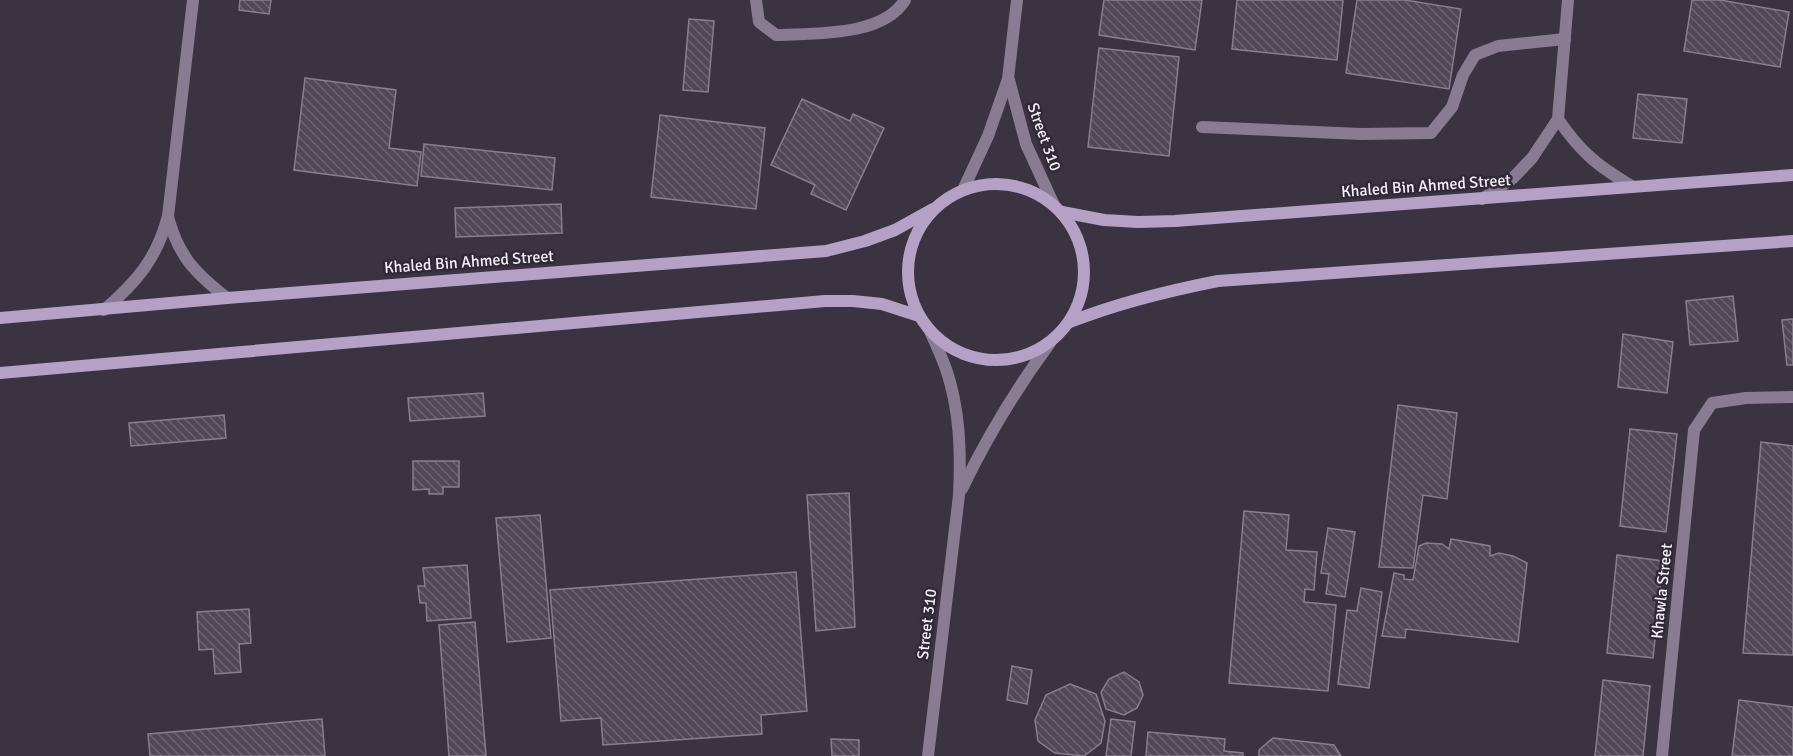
<svg xmlns="http://www.w3.org/2000/svg" width="1793" height="756" viewBox="0 0 1793 756" font-family="Signika,sans-serif">
	<style>
		.building { fill: url(#building-back-hatch); stroke: #877e8e; stroke-width: 1.5 }
		.lines { fill: none; stroke-linecap: round; stroke-linejoin: round }
		.lane { stroke: #887b92; stroke-width: 12 }
		.street { stroke: #887b92; stroke-width: 12 }
		.secondary { stroke: #b6a1c6; stroke-width: 12 }
		.labels { text-anchor: middle; dominant-baseline: central; stroke-width: 5; stroke-linejoin: round; paint-order: stroke }
		.street-label { font-size: 16px; fill: #f4eff8; stroke: #312937 }
	</style>
	<defs>
		<pattern id="building-back-hatch" width="6" height="6" patternUnits="userSpaceOnUse" patternTransform="scale(1.5)"><rect width="6" height="6" fill="#504857"/><path d="M-1 5l2 2M0 0l6 6M5-1l2 2" fill="none" stroke="#6a6370"/></pattern>
	</defs>
	<rect width="100%" height="100%" fill="#3b3341"/>
	<g class="building">
		<path d="M240 0H271L269 14 239 10Z"/>
		<path d="M1104 0H1202L1195 50 1099 35Z"/>
		<path d="M1237 0H1343L1337 60 1232 49Z"/>
		<path d="M1357 0H1405L1461 9 1449 89 1346 73Z"/>
		<path d="M1692 0H1720L1789 12 1780 67 1684 51Z"/>
		<path d="M689 19 714 21 708 92 683 90Z"/>
		<path d="M1099 48 1179 57 1169 156 1088 147Z"/>
		<path d="M305 78 396 90 389 148 421 152 417 186 294 170Z"/>
		<path d="M1638 94 1687 99 1682 143 1633 138Z"/>
		<path d="M802 99 850 121 853 114 884 128 846 210 811 194 815 185 771 165Z"/>
		<path d="M660 115 765 128 756 209 651 197Z"/>
		<path d="M424 144 555 158 552 190 421 176Z"/>
		<path d="M561 204 562 233 456 237 455 208Z"/>
		<path d="M1733 296 1738 341 1690 345 1686 301Z"/>
		<path d="M1793 319V365H1787L1782 320Z"/>
		<path d="M1623 334 1673 342 1667 393 1618 387Z"/>
		<path d="M483 393 485 416 410 421 408 398Z"/>
		<path d="M1398 405 1457 413 1447 499 1423 495 1413 568 1379 567Z"/>
		<path d="M224 415 226 438 131 446 129 423Z"/>
		<path d="M1630 429 1677 434 1666 532 1620 526Z"/>
		<path d="M1761 442 1793 446V655L1743 653Z"/>
		<path d="M413 461H459V487H443V494H429V489L413 490Z"/>
		<path d="M849 493 855 627 816 631 807 495Z"/>
		<path d="M1244 511 1289 515 1286 550 1317 552 1314 590 1305 589 1304 602 1336 605 1328 691 1229 683Z"/>
		<path d="M540 515 551 638 507 642 496 518Z"/>
		<path d="M1328 528 1355 532 1345 597 1326 594 1329 574 1321 573Z"/>
		<path d="M1451 539 1490 546V556L1499 553 1513 556 1527 563 1518 642 1406 629 1405 638 1382 636 1394 573 1404 575V579L1413 580 1419 546 1426 543 1442 544 1449 549Z"/>
		<path d="M1617 555 1663 561 1653 658 1607 653Z"/>
		<path d="M467 565 471 618 427 621 426 603H420L418 586H425L423 568Z"/>
		<path d="M796 572 807 711 761 715 762 734 603 745 601 718 561 721 550 590Z"/>
		<path d="M1361 588 1382 592 1369 688 1338 684 1347 610 1357 611Z"/>
		<path d="M249 609 251 643 239 644 241 672 215 674 213 649 199 650 197 612Z"/>
		<path d="M475 622 486 756H449L439 625Z"/>
		<path d="M1012 666 1032 670 1027 704 1007 700Z"/>
		<path d="M1124 672 1139 682 1143 695 1137 708 1124 715 1106 709 1101 692 1109 679Z"/>
		<path d="M1603 680 1650 686 1643 756H1595Z"/>
		<path d="M1070 684 1096 694 1105 721 1101 743 1084 756 1055 753 1038 741 1035 720 1046 695Z"/>
		<path d="M1739 700 1793 707V756H1732Z"/>
		<path d="M322 719 325 756H150L148 734Z"/>
		<path d="M1111 719 1135 722 1131 756H1106Z"/>
		<path d="M1148 732 1225 739 1224 751 1243 753V756H1146Z"/>
		<path d="M1273 738 1334 745 1341 756H1259V750Z"/>
		<path d="M831 739 859 740V756H832Z"/>
	</g>
	<g class="lines">
		<g class="lane">
			<path d="M756 0 759 22 776 35C815 33 882 37 905 0"/>
			<path d="M1202 127 1361 134 1431 133 1452 107 1463 75 1475 55 1498 46 1565 39"/>
			<path d="M1662 756 1694 430 1712 403 1746 398 1793 397"/>
		</g>
		<g class="street">
			<path d="M1009 80 1026 144 1054 205"/>
			<path d="M1558 119C1581 153 1598 166 1633 187"/>
			<path d="M963 190 988 136 1008 79 1017 0"/>
			<path d="M1482 199 1513 178 1532 158 1558 119 1568 0"/>
			<path d="M168 217C179 257 195 273 227 298"/>
			<path d="M104 310C137 282 157 258 168 216L193 0"/>
			<path d="M962 489C987 437 1016 389 1050 343"/>
			<path d="M928 756 959 495C961 452 960 410 946 369 941 355 935 342 929 329"/>
		</g>
		<g class="secondary">
			<circle cx="996" cy="272" r="88"/>
			<path d="M1062 212 1104 220 1138 222 1175 221 1793 175"/>
			<path d="M0 318 227 298 826 251 865 241 895 230 933 209"/>
			<path d="M1070 322C1118 303 1167 291 1218 281L1793 241"/>
			<path d="M0 373 825 301H853L882 304 919 316"/>
		</g>
	</g>
	<g class="labels">
		<g class="street-label">
			<text transform="translate(1044 137) rotate(70)">Street 310</text>
			<text transform="translate(1426 186) rotate(-4)">Khaled Bin Ahmed Street</text>
			<text transform="translate(469 262) rotate(-4)">Khaled Bin Ahmed Street</text>
			<text transform="translate(1662 591) rotate(-84)">Khawla Street</text>
			<text transform="translate(927 624) rotate(-83)">Street 310</text>
		</g>
	</g>
</svg>
